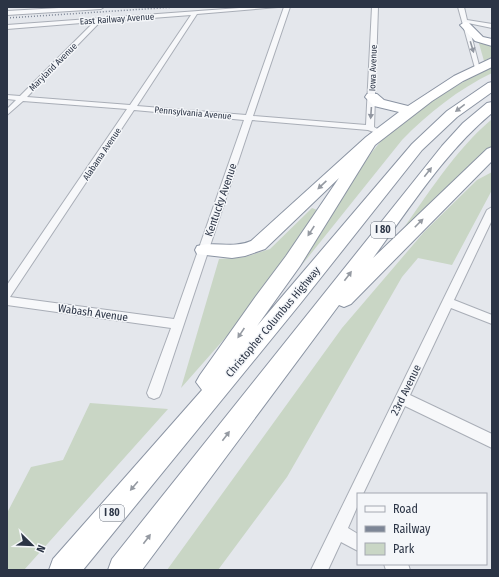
<svg xmlns="http://www.w3.org/2000/svg" width="499" height="577" viewBox="0 0 499 577" font-family="'Fira Sans Condensed',sans-serif">
	<style>
		.green { fill: #c9d6c5 }
		.lines { fill: none; stroke-linecap: round; stroke-linejoin: round }
		.minor-casing { stroke: #a9aeb7; stroke-width: 2 }
		.motorway-casing { stroke: #8b94a3; stroke-width: 2 }
		.minor { fill: #f7f8fa; fill-rule: evenodd }
		.motorway { fill: #fff; fill-rule: evenodd }
		.rail { stroke: #7d8696; stroke-width: 1.5; stroke-dasharray: 1 2; stroke-linecap: butt }
		.oneway { fill: #9196a0 }
		.oneway2 { fill: #959aa2 }
		.labels { text-anchor: middle; dominant-baseline: central; stroke-width: 3; stroke-linejoin: round; paint-order: stroke }
		.far-street-label { font-size: 9px; fill: #2b3445; stroke: #f4f6f9 }
		.shield { fill: #f4f6f9; stroke: #676e7b; stroke-width: 1 }
		.shield-label { font-size: 10px; font-weight: bold; fill: #2b3445 }
		.street-label { font-size: 11px; fill: #2b3445; stroke: #f4f6f9 }
	</style>
	<rect width="100%" height="100%" fill="#e4e7ec"/>
	<g class="green">
		<path d="M478 40 492 45V57L484 61Z"/>
		<path d="M492 67V73C459 89 428 113 402 140L301 266C326 225 351 174 383 139 410 110 448 92 480 72Z"/>
		<path d="M492 119V149L398 236C427 196 454 151 492 119Z"/>
		<path d="M492 172V190L452 265 418 258 402 277 287 477 218 570H167L342 328 424 232 477 180Z"/>
		<path d="M312 208 320 211 256 303 181 388 219 259 245 257 270 249Z"/>
		<path d="M90 403 168 409 24 570H7V513L31 467 63 460Z"/>
	</g>
	<g class="lines">
		<g class="minor-casing">
			<g id="minor">
				<path d="M76 7H104L101 9 7 15V11Z"/>
				<path d="M253 7H278L197 14 137 106 246 115 284 7H290L253 116 366 125 372 7H378L374 127 383 132 379 134 368 130 252 120 161 393 159 397 154 399 149 397 147 393 171 328 7 305V285L127 109 23 101 7 115V109L16 100 7 99V95L20 96 94 22 7 29V25ZM191 15 130 105 27 97 100 22ZM134 110 244 120 174 319 10 297Z"/>
				<path d="M458 7H464L467 20 492 24V28L468 23 480 69 475 68Z"/>
				<path d="M492 207V220L454 300 492 315V324L451 308 410 395 492 434V448L405 406 363 494H358V505L348 528 358 534V551L341 542 328 570H311L487 210Z"/>
				<path d="M384 564H408L410 570H386Z"/>
			</g>
		</g>
		<g class="motorway-casing">
			<g id="motorway">
				<path d="M465 22 469 23 483 37 492 39V46L475 41 460 25Z"/>
				<path d="M492 58V67L463 81 432 101 375 145 300 266 257 326 412 144 447 111 488 83 492 82V92L457 117 422 150 300 304 83 570H49L53 559 202 390 196 382 200 375 256 296 286 256 339 178 265 249 245 256 232 258 197 254 195 250 197 246C215 241 233 249 251 241L366 137 399 112 374 106 365 97 367 94H377L384 100 408 106 454 76Z"/>
				<path d="M492 102V113C444 153 410 208 373 258L487 149 492 147V161L351 304 344 307 339 305 142 570H108L112 559 442 146 463 123 487 103Z"/>
			</g>
		</g>
		<use href="#minor" class="minor"/>
		<use href="#motorway" class="motorway"/>
		<path class="rail" d="M7 18 176 7"/>
	</g>
	<defs><path id="oneway-solid" d="M-6-.8H1V-3.2L6.5 0L1 3.2V.8H-6Z"/></defs>
	<g class="oneway">
		<use href="#oneway-solid" transform="translate(472 47) rotate(73)"/>
		<use href="#oneway-solid" transform="translate(371 113) rotate(94)"/>
	</g>
	<g class="oneway2">
		<use href="#oneway-solid" transform="translate(460 108) rotate(142)"/>
		<use href="#oneway-solid" transform="translate(428 172) rotate(-52)"/>
		<use href="#oneway-solid" transform="translate(322 185) rotate(137)"/>
		<use href="#oneway-solid" transform="translate(419 223) rotate(-45)"/>
		<use href="#oneway-solid" transform="translate(311 231) rotate(123)"/>
		<use href="#oneway-solid" transform="translate(348 276) rotate(-53)"/>
		<use href="#oneway-solid" transform="translate(241 333) rotate(124)"/>
		<use href="#oneway-solid" transform="translate(226 436) rotate(-53)"/>
		<use href="#oneway-solid" transform="translate(134 486) rotate(130)"/>
		<use href="#oneway-solid" transform="translate(147 539) rotate(-53)"/>
	</g>
	<g class="labels">
		<g class="far-street-label">
			<text transform="translate(117 19) rotate(-4)">East Railway Avenue</text>
			<text transform="translate(53 67) rotate(-45)">Maryland Avenue</text>
			<text transform="translate(373 68) rotate(-88)">Iowa Avenue</text>
			<text transform="translate(193 113) rotate(5)">Pennsylvania Avenue</text>
			<text transform="translate(102 154) rotate(-56)">Alabama Avenue</text>
		</g>
		<g class="shield">
			<rect x="371" y="222" width="24" height="16" rx="3"/>
			<rect x="100" y="505" width="24" height="16" rx="3"/>
		</g>
		<g class="shield-label">
			<text x="383" y="230">I 80</text>
			<text x="112" y="513">I 80</text>
		</g>
		<g class="street-label">
			<text transform="translate(221 200) rotate(-71)">Kentucky Avenue</text>
			<text transform="translate(93 313) rotate(8)">Wabash Avenue</text>
			<text transform="translate(273 322) rotate(-50)">Christopher Columbus Highway</text>
			<text transform="translate(406 390) rotate(-64)">23rd Avenue</text>
		</g>
	</g>
	<rect width="499" height="577" fill="none" stroke="#2b3445" stroke-width="16"/>
	<rect x="357" y="493" width="130" height="72" fill="#f4f6f9" stroke="#a4a8b1"/>
	<rect x="365" y="506" width="20" height="6" fill="#f7f8fa" stroke="#a4a8b1"/>
	<text x="393" y="513" font-size="12" fill="#2b3445">Road</text>
	<rect x="365" y="526" width="20" height="6" fill="#7d8696" stroke="#a4a8b1"/>
	<text x="393" y="533" font-size="12" fill="#2b3445">Railway</text>
	<rect x="365" y="543" width="20" height="12" fill="#c9d6c5" stroke="#a4a8b1"/>
	<text x="393" y="553" font-size="12" fill="#2b3445">Park</text>
	<g transform="translate(32 545) rotate(113)" stroke="#f4f6f9" stroke-width="3" paint-order="stroke">
	<path d="M0-3L7 15L0 10L-7 15Z" fill="#2b3445"/>
	<text y="-6" font-size="11" font-weight="bold" text-anchor="middle" fill="#2b3445">N</text>
	</g>
</svg>
